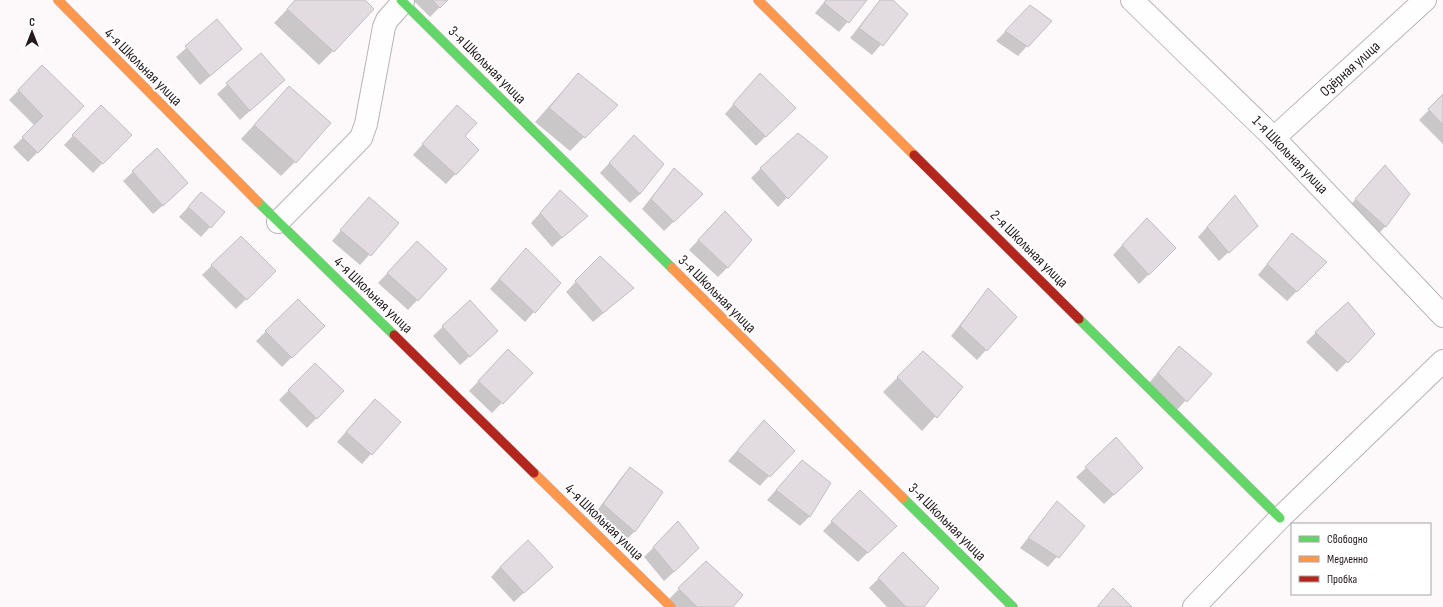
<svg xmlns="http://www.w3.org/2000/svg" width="1443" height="607" viewBox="0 0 1443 607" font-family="'Sofia Sans Condensed',sans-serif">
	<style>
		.shadow { fill: #0003 }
		.building { fill: #e2dbdf; stroke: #c3bec1 }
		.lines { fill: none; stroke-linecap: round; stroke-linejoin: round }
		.street-casing { stroke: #bab4b5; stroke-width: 24 }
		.fast-casing { stroke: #bab4b5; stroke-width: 10 }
		.slow-casing { stroke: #bab4b5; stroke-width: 10 }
		.jam-casing { stroke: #bab4b5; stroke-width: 10 }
		.street { stroke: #fffefe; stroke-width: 22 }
		.fast { stroke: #63d668; stroke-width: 9 }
		.slow { stroke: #ff974d; stroke-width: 9 }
		.jam { stroke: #b3261e; stroke-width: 9 }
		.labels { text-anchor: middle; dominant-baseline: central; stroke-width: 4; stroke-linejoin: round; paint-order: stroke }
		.street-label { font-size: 15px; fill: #251b1d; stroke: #fff }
	</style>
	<rect width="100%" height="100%" fill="#fdf9fa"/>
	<g class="shadow">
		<path d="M296 0H363L333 51 319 65 274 23Z"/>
		<path d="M413 0H447L430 17Z"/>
		<path d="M826 0H866L839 32 815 13Z"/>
		<path d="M880 0H891L907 14 872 55 850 38Z"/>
		<path d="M1030 6 1027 46 1018 56 996 41Z"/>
		<path d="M217 21 231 58 200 85 176 57Z"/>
		<path d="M261 54 284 80 240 120 217 94Z"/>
		<path d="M42 67 83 106 28 162 13 147 35 126 9 100Z"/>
		<path d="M578 74 616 105 570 151 535 122Z"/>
		<path d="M760 74 785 117 756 146 725 114Z"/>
		<path d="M289 87 295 162 281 176 241 139Z"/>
		<path d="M1443 96V144L1419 120Z"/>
		<path d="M101 107 130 135 93 173 64 145Z"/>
		<path d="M448 116 463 137 478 150 446 184 413 155Z"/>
		<path d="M625 146 640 194 630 203 600 173Z"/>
		<path d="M157 150 177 193 153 214 123 181Z"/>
		<path d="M826 157 778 207 751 178 761 168Z"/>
		<path d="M674 169 692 204 664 231 642 209Z"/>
		<path d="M1376 176 1386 226 1376 236 1346 210Z"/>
		<path d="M560 191 586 216 552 247 531 223Z"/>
		<path d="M201 193 210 227 201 237 179 217Z"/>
		<path d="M1226 206 1247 235 1219 261 1198 237Z"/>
		<path d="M360 208 398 223 360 265 332 241Z"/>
		<path d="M725 212 728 267 718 277 689 250Z"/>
		<path d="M1137 229 1175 248 1139 284 1113 255Z"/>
		<path d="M1292 234 1326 262 1287 301 1258 275Z"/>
		<path d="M241 237 275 271 236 309 202 275Z"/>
		<path d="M407 252 446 269 408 310 378 283Z"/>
		<path d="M600 257 633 288 593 322 566 292Z"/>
		<path d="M517 259 560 283 525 322 490 289Z"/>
		<path d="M988 289 986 350 977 360 951 336Z"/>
		<path d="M298 300 323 326 282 367 256 341Z"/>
		<path d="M470 301 488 340 460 365 433 336Z"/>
		<path d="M1347 303 1374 334 1337 372 1306 342Z"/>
		<path d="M1179 347 1210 374 1176 411 1149 383Z"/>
		<path d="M923 352 962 387 922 431 883 392Z"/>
		<path d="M499 360 531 373 492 413 469 391Z"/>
		<path d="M315 364 343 391 307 428 279 400Z"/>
		<path d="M365 410 399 422 362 464 337 442Z"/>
		<path d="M764 421 769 476 760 486 728 461Z"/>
		<path d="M630 468 635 531 625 541 594 515 621 478Z"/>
		<path d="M1086 468 1132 478 1104 504 1076 477Z"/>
		<path d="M793 471 830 483 809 517 800 526 767 500Z"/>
		<path d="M851 501 886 535 858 562 823 531Z"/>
		<path d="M1057 502 1084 526 1048 567 1020 548Z"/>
		<path d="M669 532 689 558 664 581 644 557Z"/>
		<path d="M903 554 923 607H887L869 588Z"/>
		<path d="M706 562 732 607H669L665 603Z"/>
		<path d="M500 567 542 576 514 602 491 577Z"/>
	</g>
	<g class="building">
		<path d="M295 0H365L374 9 334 52 287 9Z"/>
		<path d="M432 0H448L440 8Z"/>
		<path d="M826 0H867L849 23 824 3Z"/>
		<path d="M880 0H893L908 14 883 46 859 28Z"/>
		<path d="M1030 5 1052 21 1028 47 1005 31Z"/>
		<path d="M217 19 242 49 210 76 185 46Z"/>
		<path d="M261 53 285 80 250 111 226 83Z"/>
		<path d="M42 65 84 106 38 153 22 137 43 116 18 90Z"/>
		<path d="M578 73 618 105 585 138 549 108Z"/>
		<path d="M760 73 796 108 766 137 733 104Z"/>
		<path d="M289 86 331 123 296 163 254 125Z"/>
		<path d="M1443 94V125L1428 109Z"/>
		<path d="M101 105 132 135 103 164 72 135Z"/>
		<path d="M457 105 477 123 465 136 479 150 456 175 422 144Z"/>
		<path d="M798 133 828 157 788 199 760 168Z"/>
		<path d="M634 135 664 164 640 194 609 163Z"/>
		<path d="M157 148 188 183 163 206 132 171Z"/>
		<path d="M1385 165 1410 194 1386 227 1355 199Z"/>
		<path d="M674 168 703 194 674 222 651 199Z"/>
		<path d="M560 190 588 216 562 238 540 213Z"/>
		<path d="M201 192 225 212 211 228 188 207Z"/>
		<path d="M1235 195 1258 226 1229 253 1207 227Z"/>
		<path d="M369 197 399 223 371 256 340 230Z"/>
		<path d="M725 211 752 240 728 268 698 240Z"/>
		<path d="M1147 218 1176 248 1149 275 1122 245Z"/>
		<path d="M1292 233 1327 262 1297 292 1267 264Z"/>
		<path d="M241 236 276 271 247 300 211 265Z"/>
		<path d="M417 241 447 269 418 301 387 273Z"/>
		<path d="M526 248 561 283 535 313 499 279Z"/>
		<path d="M600 256 634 288 603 313 575 281Z"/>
		<path d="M988 288 1017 317 987 351 960 326Z"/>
		<path d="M298 299 325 326 292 358 265 331Z"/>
		<path d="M470 300 498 331 470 357 442 326Z"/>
		<path d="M1348 302 1375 334 1348 363 1315 332Z"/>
		<path d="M1179 346 1212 374 1187 402 1158 373Z"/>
		<path d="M508 349 533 373 503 404 478 381Z"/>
		<path d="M923 351 963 387 937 418 897 377Z"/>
		<path d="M315 363 344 391 317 419 288 390Z"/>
		<path d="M375 399 401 422 372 455 346 432Z"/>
		<path d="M764 420 795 451 770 477 737 451Z"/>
		<path d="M1116 437 1143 468 1114 495 1085 467Z"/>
		<path d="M802 460 831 483 810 517 776 490Z"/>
		<path d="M630 467 663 492 635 532 603 504Z"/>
		<path d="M860 490 897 526 868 553 831 521Z"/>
		<path d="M1057 501 1085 526 1059 558 1028 538Z"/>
		<path d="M678 521 699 548 674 572 653 547Z"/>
		<path d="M528 540 553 567 524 593 500 567Z"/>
		<path d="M903 552 939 588 924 607H906L878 578Z"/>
		<path d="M706 561 743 595 733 607H697L678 588Z"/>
		<path d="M1113 588 1132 607H1097Z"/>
	</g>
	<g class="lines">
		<g class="street-casing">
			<g id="street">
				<path d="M1132 0 1274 138 1443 316"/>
				<path d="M1274 138 1425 0"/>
				<path d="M278 222 361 138 366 124 384 27 387 20 403 2"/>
				<path d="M1194 607 1280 518 1443 361"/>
			</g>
		</g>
		<g class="fast-casing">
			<g id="fast">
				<path d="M401 0 672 268"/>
				<path d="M258 202 394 335"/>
				<path d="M1079 319 1280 518"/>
				<path d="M903 498 1013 607"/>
			</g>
		</g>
		<g class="slow-casing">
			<g id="slow">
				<path d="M58 0 258 202"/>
				<path d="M758 0 914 155"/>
				<path d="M672 268 903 498"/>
				<path d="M534 473 671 607"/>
			</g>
		</g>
		<g class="jam-casing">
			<g id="jam">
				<path d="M914 155 1079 319"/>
				<path d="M394 335 534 473"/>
			</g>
		</g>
		<use href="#street" class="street"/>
		<use href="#fast" class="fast"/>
		<use href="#slow" class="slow"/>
		<use href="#jam" class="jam"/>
	</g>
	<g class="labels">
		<g class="street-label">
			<text transform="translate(487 65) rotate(45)">3-я Школьная улица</text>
			<text transform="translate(143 67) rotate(45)">4-я Школьная улица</text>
			<text transform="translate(1350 69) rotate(-42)">Озёрная улица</text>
			<text transform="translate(1290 155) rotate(46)">1-я Школьная улица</text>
			<text transform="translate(1029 249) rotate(45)">2-я Школьная улица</text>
			<text transform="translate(717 294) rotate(45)">3-я Школьная улица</text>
			<text transform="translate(373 295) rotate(44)">4-я Школьная улица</text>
			<text transform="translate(604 522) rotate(44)">4-я Школьная улица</text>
			<text transform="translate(947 522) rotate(45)">3-я Школьная улица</text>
		</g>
	</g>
	<rect x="1291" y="523" width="140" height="72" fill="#ffffff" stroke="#a8a4a5"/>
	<rect x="1299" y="536" width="20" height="6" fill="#63d668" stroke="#a8a4a5"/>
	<text x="1327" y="543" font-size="12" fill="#251b1d">Свободно</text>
	<rect x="1299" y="556" width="20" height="6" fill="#ff974d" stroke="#a8a4a5"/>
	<text x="1327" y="563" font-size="12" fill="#251b1d">Медленно</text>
	<rect x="1299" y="576" width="20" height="6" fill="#b3261e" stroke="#a8a4a5"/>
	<text x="1327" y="583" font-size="12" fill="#251b1d">Пробка</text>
	<g transform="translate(32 32)" stroke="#ffffff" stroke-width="3" paint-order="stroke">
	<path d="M0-3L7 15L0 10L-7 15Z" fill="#251b1d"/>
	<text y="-6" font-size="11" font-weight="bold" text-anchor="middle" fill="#251b1d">С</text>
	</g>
</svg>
